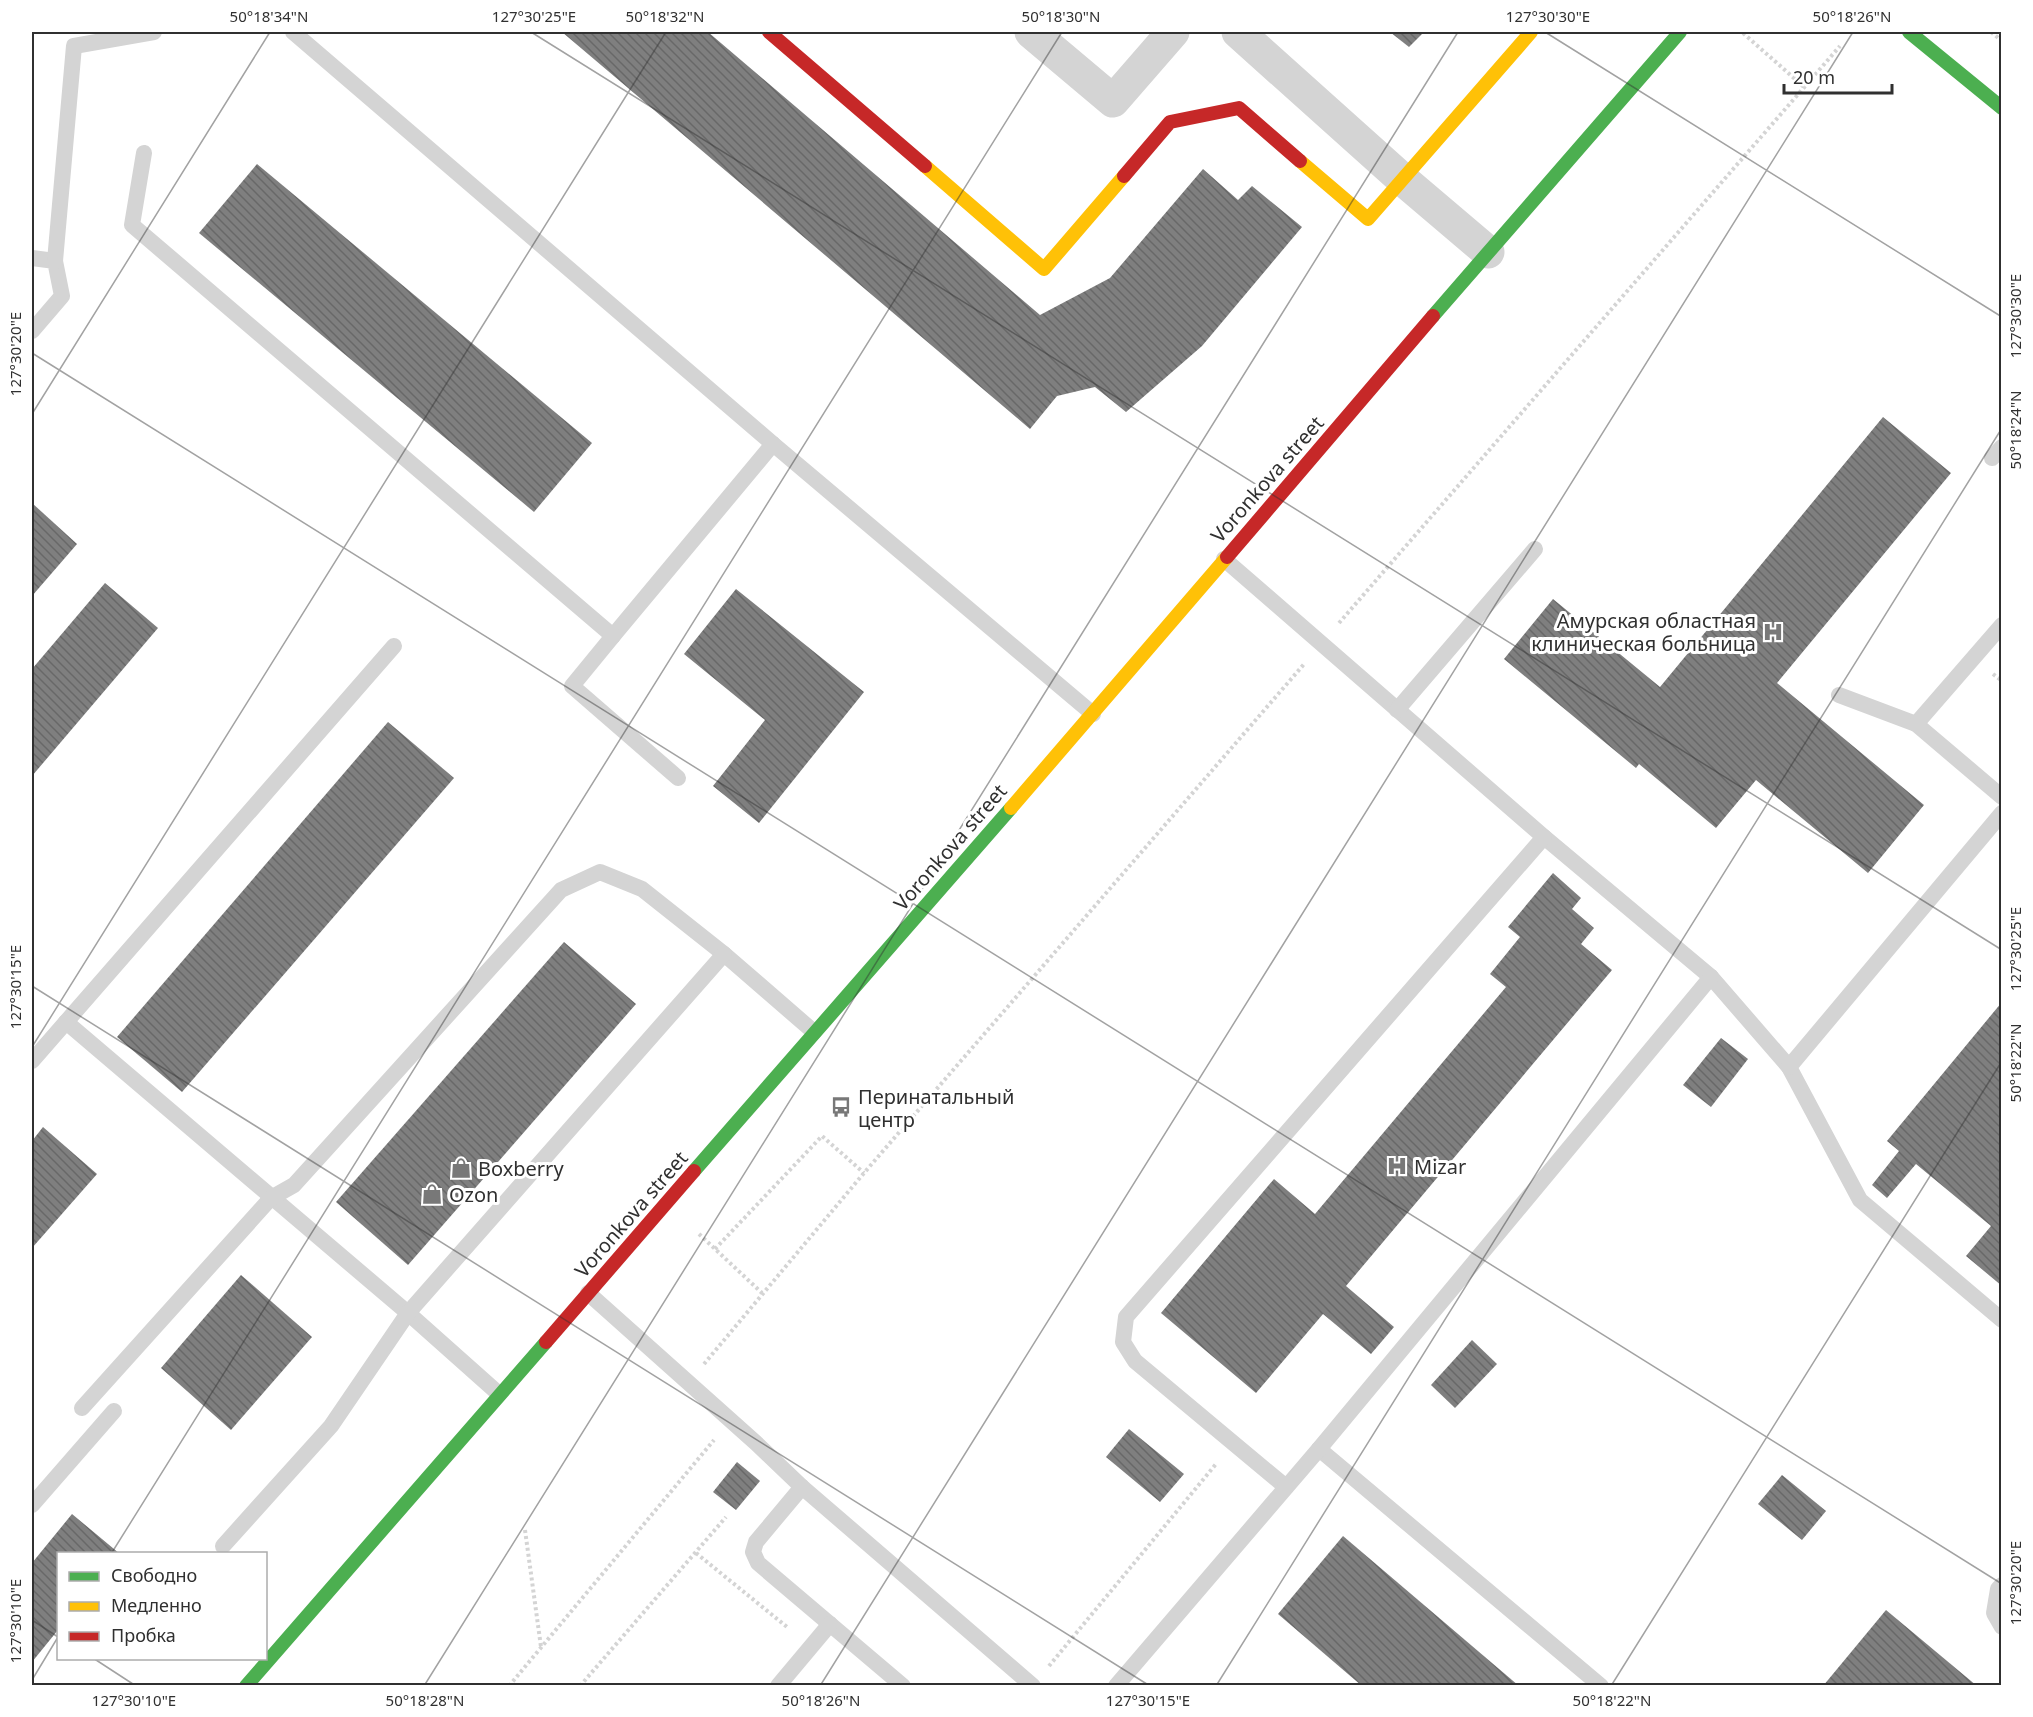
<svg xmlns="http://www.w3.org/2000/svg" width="2033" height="1717" viewBox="0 0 2033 1717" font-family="'Noto Sans',sans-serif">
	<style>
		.building { fill: url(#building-back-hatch) }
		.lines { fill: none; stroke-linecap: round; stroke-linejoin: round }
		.path { stroke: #d4d4d4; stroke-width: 4; stroke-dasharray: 3 3; stroke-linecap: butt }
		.lane { stroke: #d4d4d4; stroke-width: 16 }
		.street { stroke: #d4d4d4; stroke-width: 33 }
		.fast { stroke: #4caf50; stroke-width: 14 }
		.slow { stroke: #ffc107; stroke-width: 14 }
		.jam { stroke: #c62828; stroke-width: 14 }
		.ticks { fill: none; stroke: #303030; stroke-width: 1.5; stroke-opacity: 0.45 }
		.labels { text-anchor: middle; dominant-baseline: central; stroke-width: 6; stroke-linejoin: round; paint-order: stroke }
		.street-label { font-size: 20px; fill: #303030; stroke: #fff }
		.poi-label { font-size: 20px; fill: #303030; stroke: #fff; text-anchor: start }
		.neatline { fill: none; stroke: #303030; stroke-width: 2 }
		.ticks-label { font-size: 15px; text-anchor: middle; fill: #303030 }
	</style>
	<defs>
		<pattern id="building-back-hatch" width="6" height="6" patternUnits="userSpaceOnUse" patternTransform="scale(1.5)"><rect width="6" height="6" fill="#7f7f7f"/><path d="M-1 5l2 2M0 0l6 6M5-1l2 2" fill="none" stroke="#686868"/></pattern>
	</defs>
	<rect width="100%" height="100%" fill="#fff"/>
	<g class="building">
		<path d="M562 32H708L1040 315 1110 278 1203 169 1238 200 1252 186 1302 227 1202 346 1126 412 1095 387 1057 396 1030 429Z"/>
		<path d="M1390 32H1424L1409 47Z"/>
		<path d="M257 164 592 443 534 512 199 233Z"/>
		<path d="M1883 417 1951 473 1777 683 1924 805 1868 873 1756 780 1716 828 1639 764 1636 768 1504 659 1553 599 1660 687Z"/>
		<path d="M32 503 77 544 32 596Z"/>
		<path d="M105 583 158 628 32 776V669Z"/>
		<path d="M736 589 864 692 759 823 713 786 765 720 684 654Z"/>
		<path d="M388 722 454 778 182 1092 117 1037Z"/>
		<path d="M1553 873 1581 898 1572 909 1594 928 1581 944 1612 970 1346 1286 1394 1327 1371 1354 1323 1314 1256 1393 1161 1313 1274 1179 1315 1214 1506 987 1490 974 1520 937 1508 927Z"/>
		<path d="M564 942 636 1004 408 1265 336 1202Z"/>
		<path d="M2002 1002V1286L1966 1256 1991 1226 1916 1164 1887 1198 1872 1185 1899 1151 1887 1141Z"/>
		<path d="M1721 1038 1748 1059 1711 1107 1683 1085Z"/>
		<path d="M43 1127 97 1174 32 1248V1141Z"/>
		<path d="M241 1275 312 1337 231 1430 161 1368Z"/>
		<path d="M1472 1340 1497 1364 1455 1408 1431 1385Z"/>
		<path d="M1129 1429 1184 1474 1160 1502 1106 1457Z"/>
		<path d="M737 1462 760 1481 736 1510 713 1492Z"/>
		<path d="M1782 1475 1826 1511 1802 1540 1758 1504Z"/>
		<path d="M72 1514 120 1554H58V1630L32 1662V1563Z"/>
		<path d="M1343 1536 1519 1686H1362L1278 1614Z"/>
		<path d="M1886 1610 1977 1686H1823Z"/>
	</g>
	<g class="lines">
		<g class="path">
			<path d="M1991 32 2002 41"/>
			<path d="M1743 33 1804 87"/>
			<path d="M1339 623 1840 46"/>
			<path d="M1993 674 2002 681"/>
			<path d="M699 1234 762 1293"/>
			<path d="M715 1249 822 1136 864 1173"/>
			<path d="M704 1364 864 1173 1305 663"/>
			<path d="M525 1530 541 1647"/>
			<path d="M696 1553 787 1627"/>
			<path d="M1049 1666 1216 1464"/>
			<path d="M509 1686 714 1440"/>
			<path d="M580 1686 726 1517"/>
		</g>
		<g class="lane">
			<path d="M293 32 773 444"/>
			<path d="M144 153 132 225 613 636 773 444 1093 714"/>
			<path d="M32 258 55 261 62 296 32 331"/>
			<path d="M55 261 74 46 154 32"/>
			<path d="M1992 458 2002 447"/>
			<path d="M1224 559 1544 837 1711 977 1789 1067 1860 1200 2002 1320"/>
			<path d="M613 636 572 686 678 778"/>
			<path d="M1839 695 1916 724 2002 797"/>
			<path d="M1397 710 1535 549"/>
			<path d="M1916 724 2002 625"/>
			<path d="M66 1022 408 1313 499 1394"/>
			<path d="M32 1061 394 646"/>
			<path d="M1789 1067 2002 813"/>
			<path d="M588 1293 756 1443 802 1487 1033 1686"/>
			<path d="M82 1408 271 1198 294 1185 561 890 600 872 642 889 724 954 814 1032"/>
			<path d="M1319 1449 1601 1686"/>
			<path d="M802 1487 756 1542 753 1552 758 1563 903 1686"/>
			<path d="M1286 1487 1135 1361 1123 1342 1126 1317 1544 837"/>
			<path d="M32 1505 114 1411"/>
			<path d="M223 1546 331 1426 408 1313 724 954"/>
			<path d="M2002 1585 1998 1589 1994 1613 2002 1627"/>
			<path d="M778 1686 830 1624"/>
			<path d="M1116 1686 1319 1449 1711 977"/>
		</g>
		<g class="street">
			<path d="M1031 32 1113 101 1173 32"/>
			<path d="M1238 32 1402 179 1488 252"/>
		</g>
		<g class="fast">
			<path d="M1909 32 2002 108"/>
			<path d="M1433 316 1680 32"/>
			<path d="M694 1171 1011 808"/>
			<path d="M246 1686 546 1342"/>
		</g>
		<g class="slow">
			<path d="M1300 161 1368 219 1531 32"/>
			<path d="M925 166 1044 269 1124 176"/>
			<path d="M1011 808 1227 557"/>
		</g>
		<g class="jam">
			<path d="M769 32 925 166"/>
			<path d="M1124 176 1170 122 1239 108 1300 161"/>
			<path d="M1227 557 1433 316"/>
			<path d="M546 1342 694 1171"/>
		</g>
	</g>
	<path class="ticks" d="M531 32 2002 950M1545 32 2002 317M32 353 2002 1584M32 414 270 32M32 986 1150 1686M32 1047 666 32M111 1554 1062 32M32 1620 58 1637M93 1658 136 1686M32 1680 58 1637M424 1686 1458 32M820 1686 1853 32M1216 1686 2002 428M1611 1686 2002 1061"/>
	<defs>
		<g id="hospital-bare" transform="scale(1.62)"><path d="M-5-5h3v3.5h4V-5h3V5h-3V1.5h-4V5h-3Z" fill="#787878" stroke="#fff" stroke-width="2.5" paint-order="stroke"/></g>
		<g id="bus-bare" transform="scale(1.62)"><path d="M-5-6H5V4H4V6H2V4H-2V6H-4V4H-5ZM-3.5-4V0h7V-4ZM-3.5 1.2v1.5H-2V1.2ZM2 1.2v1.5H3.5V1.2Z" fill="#787878" stroke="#fff" stroke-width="2.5" paint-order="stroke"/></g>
		<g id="shop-bare" transform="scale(1.62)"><path d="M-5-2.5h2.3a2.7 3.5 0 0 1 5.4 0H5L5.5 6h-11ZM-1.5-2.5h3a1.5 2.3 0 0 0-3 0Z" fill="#787878" stroke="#fff" stroke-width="2.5" paint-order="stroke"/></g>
	</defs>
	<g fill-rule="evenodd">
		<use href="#hospital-bare" x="1773" y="632"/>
		<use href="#bus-bare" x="841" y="1107"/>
		<use href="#hospital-bare" x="1397" y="1166"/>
		<use href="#shop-bare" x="461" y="1168"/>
		<use href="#shop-bare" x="432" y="1194"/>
	</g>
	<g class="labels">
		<g class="street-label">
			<text transform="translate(1267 479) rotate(-49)">Voronkova street</text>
			<text transform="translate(950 847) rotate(-49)">Voronkova street</text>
			<text transform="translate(631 1214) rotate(-49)">Voronkova street</text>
		</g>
		<g class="poi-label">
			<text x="1756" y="620" text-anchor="end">Амурская областная<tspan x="1756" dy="23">клиническая больница</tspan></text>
			<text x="858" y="1096">Перинатальный<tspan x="858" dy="23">центр</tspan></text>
			<text x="1414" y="1166">Mizar</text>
			<text x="478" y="1168">Boxberry</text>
			<text x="449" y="1194">Ozon</text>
		</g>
	</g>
	<rect width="2033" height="1717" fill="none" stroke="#ffffff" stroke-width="66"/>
	<rect x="57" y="1552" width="210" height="108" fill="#ffffff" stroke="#acacac" stroke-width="1.5"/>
	<rect x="69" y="1572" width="30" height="9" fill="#4caf50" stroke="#acacac" stroke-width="1.5"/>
	<text x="111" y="1582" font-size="18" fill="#303030">Свободно</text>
	<rect x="69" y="1602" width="30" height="9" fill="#ffc107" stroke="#acacac" stroke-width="1.5"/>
	<text x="111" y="1612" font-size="18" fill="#303030">Медленно</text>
	<rect x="69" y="1632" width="30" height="9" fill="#c62828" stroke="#acacac" stroke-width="1.5"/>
	<text x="111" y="1642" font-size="18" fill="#303030">Пробка</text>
	<path d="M1784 84v9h108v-9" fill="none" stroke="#303030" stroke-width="3"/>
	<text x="1793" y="84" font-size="18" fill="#303030" stroke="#ffffff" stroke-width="4.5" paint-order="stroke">20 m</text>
	<rect x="33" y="33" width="1967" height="1651" class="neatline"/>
	<g class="ticks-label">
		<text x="269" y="22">50°18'34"N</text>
		<text x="534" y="22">127°30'25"E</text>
		<text x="665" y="22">50°18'32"N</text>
		<text x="1061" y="22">50°18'30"N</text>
		<text x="1548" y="22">127°30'30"E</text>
		<text x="1852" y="22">50°18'26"N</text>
		<text transform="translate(2016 316) rotate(-90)" y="5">127°30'30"E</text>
		<text transform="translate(16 354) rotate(-90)" y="5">127°30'20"E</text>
		<text transform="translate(2016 430) rotate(-90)" y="5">50°18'24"N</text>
		<text transform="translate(2016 949) rotate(-90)" y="5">127°30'25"E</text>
		<text transform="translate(16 987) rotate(-90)" y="5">127°30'15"E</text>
		<text transform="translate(2016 1063) rotate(-90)" y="5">50°18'22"N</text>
		<text transform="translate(2016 1583) rotate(-90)" y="5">127°30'20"E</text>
		<text transform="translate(16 1621) rotate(-90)" y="5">127°30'10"E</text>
		<text x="134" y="1706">127°30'10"E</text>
		<text x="425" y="1706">50°18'28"N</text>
		<text x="821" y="1706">50°18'26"N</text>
		<text x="1148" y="1706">127°30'15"E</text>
		<text x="1612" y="1706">50°18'22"N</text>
	</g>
</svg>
